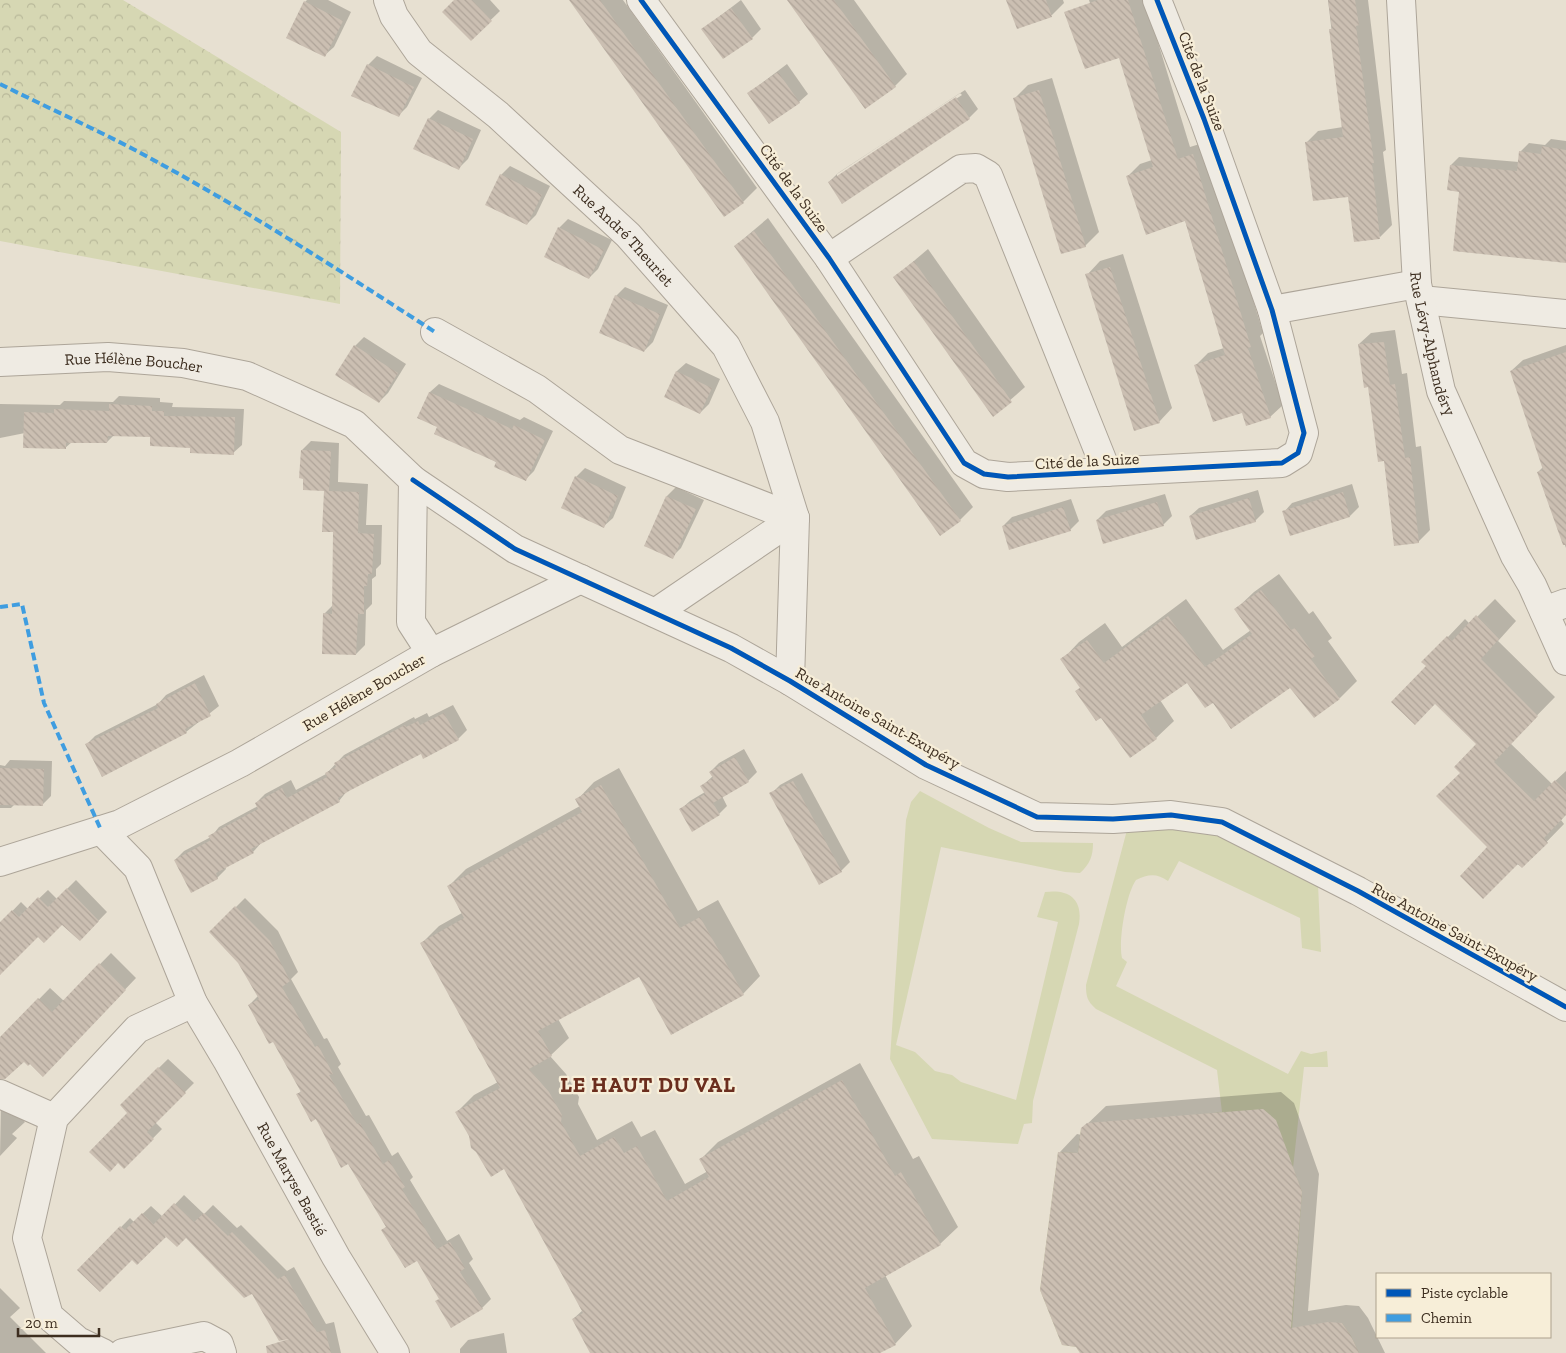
<svg xmlns="http://www.w3.org/2000/svg" width="1566" height="1353" viewBox="0 0 1566 1353" font-family="'Zilla Slab',serif">
	<style>
		.grass { fill: #d6d7b3 }
		.forest { fill: url(#forest-crowns) }
		.shadow { fill: #0003; fill-rule: evenodd }
		.building { fill: url(#building-back-hatch) }
		.lines { fill: none; stroke-linecap: round; stroke-linejoin: round }
		.minor-casing { stroke: #ada599; stroke-width: 30 }
		.tertiary-casing { stroke: #ada599; stroke-width: 30 }
		.minor { stroke: #efebe3; stroke-width: 28 }
		.tertiary { stroke: #efebe3; stroke-width: 28 }
		.quiet { stroke: #3f9de0; stroke-width: 4; stroke-dasharray: 8 4; stroke-linecap: butt }
		.cycleway-casing { stroke: #f7eed8; stroke-width: 8 }
		.cycleway { stroke: #0057b8; stroke-width: 5 }
		.labels { text-anchor: middle; dominant-baseline: central; stroke-width: 4.5; stroke-linejoin: round; paint-order: stroke }
		.street-label { font-size: 16px; fill: #3d2e20; stroke: #f7eed8 }
		.district-label { font-size: 21px; font-weight: bold; letter-spacing: 1px; fill: #6b2e1e; stroke: #f7eed8 }
	</style>
	<defs>
		<pattern id="forest-crowns" width="20" height="18" patternUnits="userSpaceOnUse" patternTransform="scale(1.25)"><rect width="20" height="18" fill="#d6d7b3"/><path d="M2 6a3 3 0 1 1 6 0M12 15a3 3 0 1 1 6 0" fill="none" stroke="#b9b99a"/></pattern>
		<pattern id="building-back-hatch" width="6" height="6" patternUnits="userSpaceOnUse" patternTransform="scale(1.25)"><rect width="6" height="6" fill="#cbbfb2"/><path d="M-1 5l2 2M0 0l6 6M5-1l2 2" fill="none" stroke="#afa499"/></pattern>
	</defs>
	<rect width="100%" height="100%" fill="#e7e0d1"/>
	<g class="grass">
		<path d="M920 791 989 828 1021 842 1093 843C1093 856 1090 864 1080 873L1065 872 941 847 896 1045 915 1052 935 1071 952 1075 961 1082 1016 1100 1058 922 1037 917 1045 892C1069 889 1083 899 1079 924L1033 1101 1032 1123 1024 1124 1018 1144 932 1139 890 1059 906 820 911 802Z"/>
		<path d="M1179 827 1233 837 1318 884 1321 952 1302 948 1300 918 1179 861 1168 881C1157 873 1148 874 1136 880 1126 894 1118 942 1122 958L1127 962 1116 986 1288 1074 1301 1051 1311 1054 1327 1051 1328 1067H1304L1293 1168 1302 1192 1292 1329 1342 1323 1351 1336 1359 1353H1080L1076 1347 1062 1345 1040 1290 1058 1152 1078 1153 1081 1128 1222 1112 1217 1070 1096 1009C1087 1001 1086 996 1086 985L1127 830Z"/>
	</g>
	<path class="forest" d="M0 0H123L341 132 340 304 0 241Z"/>
	<g class="shadow">
		<path d="M307 0H328L351 12 334 47 325 55 305 2Z"/>
		<path d="M455 0H490L500 11 471 39Z"/>
		<path d="M571 0H623L757 188 743 202 724 216Z"/>
		<path d="M741 0 761 29 752 38 723 58 703 29Z"/>
		<path d="M789 0H854L907 74 895 86Z"/>
		<path d="M1008 0H1063L1064 3 1052 15 1018 27Z"/>
		<path d="M1089 0H1145L1190 147 1206 142 1263 333 1260 336 1283 405 1270 417 1243 412 1196 365 1208 353 1224 348 1185 220 1127 177 1140 164 1152 160 1120 56 1108 60Z"/>
		<path d="M1328 0H1368L1386 150 1383 152 1392 225 1380 237 1349 196 1306 143 1318 131 1343 127Z"/>
		<path d="M377 56 422 78 407 107 398 116 368 65Z"/>
		<path d="M787 64 808 94 799 102 749 93Z"/>
		<path d="M1052 78 1099 232 1085 246 1014 99 1028 85Z"/>
		<path d="M965 90 978 109 969 118 829 182 838 173ZM960 93 962 95 837 177V174Z"/>
		<path d="M438 110 481 130 468 159 459 168 429 119Z"/>
		<path d="M1551 139 1566 141V262L1461 191 1451 165 1459 157 1519 162 1520 152 1529 143 1545 145Z"/>
		<path d="M510 166 550 186 536 215 527 224 501 175Z"/>
		<path d="M768 218 973 507 960 520 735 246Z"/>
		<path d="M568 219 612 240 598 269 589 278 559 228Z"/>
		<path d="M928 249 1025 387 993 415 895 277Z"/>
		<path d="M1123 254 1172 408 1159 422 1087 275 1100 261Z"/>
		<path d="M625 287 668 305 653 342 644 351 616 296Z"/>
		<path d="M1395 330 1402 374 1407 373 1416 447 1421 446 1430 530 1418 542 1369 386 1359 344 1371 333Z"/>
		<path d="M364 337 406 364 388 393 379 402 355 346Z"/>
		<path d="M1566 345V548L1538 472 1543 467 1511 371 1523 360Z"/>
		<path d="M686 363 720 379 709 404 700 413 665 396 677 371Z"/>
		<path d="M439 384 520 420 524 417 553 431 534 471 525 480 438 426 419 418 430 392Z"/>
		<path d="M119 396 160 398V402L173 403 172 407 244 409 242 445 233 453 192 447 152 436 114 435 107 442H72L65 448 25 433 0 438V404L60 405 64 401 113 402Z"/>
		<path d="M311 441 339 443 338 482 368 484 366 525H382L381 564 376 569V576L372 579V604L366 610 365 645 356 654 324 614 333 605 334 531 325 490 302 450Z"/>
		<path d="M585 468 626 487 613 518 604 526 576 477Z"/>
		<path d="M1352 484 1359 507 1350 516 1291 534 1284 512 1292 503Z"/>
		<path d="M676 487 704 500 681 548 672 557 645 545 667 496Z"/>
		<path d="M1258 490 1264 512 1255 521 1190 516 1199 508Z"/>
		<path d="M1165 494 1172 516 1163 525 1097 520 1106 511Z"/>
		<path d="M1071 499 1079 521 1070 530 1003 526 1012 517Z"/>
		<path d="M1279 574 1309 614 1313 611 1332 638 1328 641 1357 681 1340 698 1290 686 1213 701 1188 681 1160 700 1174 721 1156 738 1101 716 1076 691 1081 687 1062 660 1079 642 1105 623 1122 647 1186 599 1223 650 1251 630 1236 609 1254 592Z"/>
		<path d="M1495 599 1516 621 1498 641 1555 697 1510 743 1552 784 1566 771V814L1561 820 1564 824 1522 867 1489 847 1461 772 1477 744 1428 666 1448 637 1465 619 1470 624Z"/>
		<path d="M204 675 219 706 186 732 86 745 95 736 158 704 166 695Z"/>
		<path d="M453 705 467 730 458 739 421 752 347 791 339 801 261 843 253 852 225 867 226 869 217 878 175 860 184 851 211 837 219 827 258 806 256 803 265 794 291 780 296 790 326 774 344 755 414 717 415 719 427 713 429 717Z"/>
		<path d="M744 749 757 772 748 781 722 796 727 806 719 814 681 809 690 801 705 792 702 786 713 776 710 772 719 763Z"/>
		<path d="M10 760 52 761 51 796 42 805 15 804 11 808H0V765L5 766Z"/>
		<path d="M619 768 698 911 718 900 760 976 743 994 639 975 558 1019 569 1038 550 1056 566 1074 579 1097 578 1104 597 1140 632 1121 641 1137 655 1130 685 1184 708 1171 701 1159 718 1142 860 1063 913 1159 919 1156 958 1227 940 1244 885 1275 912 1326 895 1344 878 1353H592L573 1319 583 1310 505 1167 470 1136 457 1112 474 1095 498 1082 422 943 439 926 462 913 448 887 466 869 580 806 577 800 594 782Z"/>
		<path d="M802 773 850 862 841 871 771 794 780 785Z"/>
		<path d="M76 880 107 912 80 940 62 923 38 935 0 961V924L21 902 28 909 48 890 57 899Z"/>
		<path d="M245 898 278 931 298 972 291 979 324 1039 327 1038 341 1064 338 1067 366 1116 369 1115 392 1156 398 1152 413 1177 410 1180 447 1241 459 1234 473 1259 469 1263 491 1299 482 1308 440 1298 418 1259 383 1230 387 1226 349 1162 297 1095 302 1090 274 1040 249 1005 258 996 239 962 211 932Z"/>
		<path d="M111 953 136 978 54 1064 24 1060 0 1062V1039L50 988 64 1001Z"/>
		<path d="M168 1059 194 1083 155 1122 162 1129 124 1168 129 1113 121 1105Z"/>
		<path d="M1281 1092 1294 1103 1319 1174 1308 1311 1346 1305 1359 1306 1368 1318 1385 1353H1081L1060 1152 1077 1134 1082 1135V1129L1106 1106Z"/>
		<path d="M1 1099 25 1122 12 1134 17 1138 0 1156Z"/>
		<path d="M184 1195 204 1214 213 1205 237 1228 241 1225 287 1271 294 1267 326 1324 334 1322 341 1353H294L290 1338 253 1292 186 1237 166 1235 132 1258 79 1270 130 1218 134 1222 151 1206 163 1217Z"/>
		<path d="M0 1288 20 1308 10 1317 46 1353H0Z"/>
		<path d="M504 1333 507 1353H460V1349L468 1340Z"/>
	</g>
	<g class="building">
		<path d="M454 0H472L492 21 471 41 442 12Z"/>
		<path d="M569 0H600L744 203 724 217Z"/>
		<path d="M787 0H834L896 87 865 109Z"/>
		<path d="M1006 0H1046L1052 17 1017 29Z"/>
		<path d="M1098 0H1128L1178 159 1193 154 1251 347 1248 348 1271 418 1246 426 1242 413 1213 422 1194 365 1225 355 1185 221 1146 235 1126 176 1153 167 1119 58 1085 69 1064 12Z"/>
		<path d="M1328 0H1355L1359 25 1356 26 1374 163H1372L1380 239 1354 242 1348 197 1313 201 1305 142 1343 137 1329 29H1332Z"/>
		<path d="M304 1 343 21 325 57 286 38Z"/>
		<path d="M731 8 753 39 723 59 701 29Z"/>
		<path d="M367 64 414 87 399 117 351 96Z"/>
		<path d="M778 72 800 103 769 124 747 93Z"/>
		<path d="M1039 90 1086 247 1061 254 1013 98Z"/>
		<path d="M956 97 970 119 842 204 828 182Z"/>
		<path d="M428 118 473 139 459 170 413 149Z"/>
		<path d="M1542 146 1566 150V263L1453 251 1459 192 1447 190 1450 165 1517 171 1519 151 1541 154Z"/>
		<path d="M500 174 542 195 527 225 485 205Z"/>
		<path d="M558 227 604 250 589 279 544 257Z"/>
		<path d="M754 231 961 521 940 536 734 246Z"/>
		<path d="M914 261 1012 402 993 417 893 277Z"/>
		<path d="M1110 267 1160 423 1134 431 1085 274Z"/>
		<path d="M615 295 660 314 644 352 599 333Z"/>
		<path d="M1384 342 1390 385 1395 384 1405 458 1410 457 1419 543 1394 546 1384 461 1378 462 1368 387 1364 388 1358 344Z"/>
		<path d="M354 345 398 373 379 403 335 375Z"/>
		<path d="M1566 352V545H1563L1537 472 1543 470 1510 371Z"/>
		<path d="M676 371 712 388 700 414 664 397Z"/>
		<path d="M429 392 512 429 514 425 545 440 526 481 494 467 496 462 434 434 437 427 417 418Z"/>
		<path d="M109 404 152 406V411H164V416L235 417 234 455 190 453V448L150 446V437L108 436 107 443H66V449L23 448 24 412 54 413V409L109 411Z"/>
		<path d="M301 450 331 451 329 491 359 492 358 533 374 534 372 574H368L367 586H364V614H358L356 655 322 654 323 613 332 614 333 532H322L324 491 303 490V479L299 478Z"/>
		<path d="M575 476 618 496 604 528 561 508Z"/>
		<path d="M1343 492 1350 517 1290 536 1282 511Z"/>
		<path d="M666 496 696 509 673 559 644 546Z"/>
		<path d="M1249 498 1256 522 1196 540 1189 516Z"/>
		<path d="M1157 502 1164 526 1103 544 1096 520Z"/>
		<path d="M1063 507 1071 531 1009 550 1002 526Z"/>
		<path d="M1261 590 1291 630 1295 628 1315 656 1311 659 1340 699 1314 718 1290 688 1231 729 1213 703 1205 708 1187 683 1141 715 1157 739 1130 758 1101 718 1096 721 1075 691 1080 688 1060 659 1087 640 1104 663 1168 616 1205 667 1252 634 1234 609Z"/>
		<path d="M1476 615 1499 639 1481 659 1538 716 1494 762 1534 801 1555 780 1566 791V815L1544 838 1548 843 1522 868 1518 864 1483 899 1460 876 1487 847 1436 796 1460 773 1454 767 1476 744 1435 704 1415 725 1391 702 1426 666 1421 662 1447 636 1452 641Z"/>
		<path d="M195 683 211 716 185 729 187 733 102 777 85 744 158 708 156 704Z"/>
		<path d="M444 713 459 740 423 759 421 754 349 791 338 798 340 802 251 849 254 853 216 873 218 879 191 893 174 860 211 840 208 836 258 809 255 803 282 788 287 798 327 777 325 773 336 767 334 763 405 725 406 727 418 721 420 725Z"/>
		<path d="M735 757 749 782 713 803 720 815 692 832 679 809 705 794 700 786 713 778 709 772Z"/>
		<path d="M0 768 44 769 43 806 0 805Z"/>
		<path d="M793 781 842 872 819 885 769 793Z"/>
		<path d="M601 785 680 928 700 917 744 995 671 1035 639 977 538 1031 552 1056 529 1069 549 1092 562 1115 561 1122 580 1156 614 1137 624 1153 637 1146 667 1201 709 1177 699 1159 842 1080 895 1176 901 1172 941 1245 865 1288 896 1345 880 1353H590L572 1319 583 1313 504 1169 491 1177 476 1152 471 1148 469 1136 455 1112 500 1088 420 943 464 918 447 886 582 812 575 799Z"/>
		<path d="M67 888 99 921 80 941 62 925 44 943 38 937 0 975V922L12 910 19 917 38 897 48 907Z"/>
		<path d="M235 906 270 941 290 981 282 987 315 1047 318 1045 333 1074 329 1075 357 1124 360 1123 383 1164 389 1160 405 1187 402 1189 437 1249 450 1242 465 1268 460 1272 483 1309 451 1328 435 1301 439 1299 417 1261 405 1268 381 1230 386 1227 348 1164 341 1168 316 1119 311 1122 296 1094 301 1092 273 1042 269 1044 248 1005 259 999 238 963 209 932Z"/>
		<path d="M99 963 126 990 43 1077 30 1064 28 1066 24 1062 5 1079H0V1037L38 998 52 1012Z"/>
		<path d="M158 1067 186 1093 147 1132 154 1139 124 1169 118 1163 110 1172 89 1152 127 1113 120 1105Z"/>
		<path d="M1263 1109 1276 1120 1302 1192 1291 1328 1328 1322 1342 1323 1351 1336 1359 1353H1080L1076 1347 1062 1345 1040 1290 1058 1152 1078 1153 1081 1128 1087 1123Z"/>
		<path d="M174 1203 194 1222 204 1213 228 1236 232 1232 278 1279 285 1275 317 1332 325 1330 331 1353H267L266 1346 289 1339 279 1341 252 1294 244 1298 186 1238 177 1247 153 1225Z"/>
		<path d="M142 1213 166 1237 137 1265 132 1260 100 1292 77 1270 120 1226 125 1230Z"/>
	</g>
	<g class="lines">
		<g class="minor-casing">
			<g id="minor">
				<path id="s1" d="M388 0 394 16 419 52 498 115 628 235 726 346 765 422 795 518 790 681"/>
				<path d="M641 0 829 258 964 463 984 474 1008 477 1282 463 1298 453 1304 433 1272 310 1204 119 1157 0"/>
				<path d="M829 258 961 169 976 168 988 175 1107 472"/>
				<path d="M1421 300 1566 314"/>
				<path d="M1272 310 1417 284"/>
				<path d="M435 332 537 389 620 450 795 518"/>
				<path id="s2" d="M0 362 108 357 183 363 247 376 354 424 413 480 411 622 431 653 240 763 120 824 0 862"/>
				<path d="M413 480 515 549 731 648 790 681 926 765 1037 817 1113 819 1171 815 1222 822 1358 891 1566 1007"/>
				<path d="M1544 611 1566 603"/>
				<path d="M655 613 795 518"/>
				<path d="M431 653 581 579"/>
				<path id="s3" d="M101 830 138 868 193 1003 227 1060 336 1257 395 1353"/>
				<path d="M0 1094 54 1118"/>
				<path d="M103 1353 78 1341 49 1316 27 1238 54 1118 137 1029 193 1003"/>
				<path d="M123 1353 204 1336 219 1344 222 1353"/>
			</g>
		</g>
		<g class="tertiary-casing">
			<g id="tertiary">
				<path id="s4" d="M1401 0 1417 284 1441 391 1515 556 1532 585 1566 661"/>
			</g>
		</g>
		<use href="#minor" class="minor"/>
		<use href="#tertiary" class="tertiary"/>
		<g class="quiet">
			<path d="M0 84C44 106 89 126 133 149 237 204 336 268 435 332"/>
			<path d="M0 607 22 604 44 703 101 830"/>
		</g>
		<g class="cycleway-casing">
			<g id="cycleway">
				<path d="M641 0 829 258 964 463 984 474 1008 477 1282 463 1298 453 1304 433 1272 310 1204 119 1157 0"/>
				<path d="M413 480 515 549 731 648 790 681 926 765 1037 817 1113 819 1171 815 1222 822 1358 891 1566 1007"/>
			</g>
		</g>
		<use href="#cycleway" class="cycleway"/>
	</g>
	<g class="labels">
		<g class="street-label">
			<text transform="translate(1202 81) rotate(69)">Cité de la Suize</text>
			<text transform="translate(794 188) rotate(54)">Cité de la Suize</text>
			<text stroke="none"><textPath href="#s1" startOffset="336">Rue André Theuriet</textPath></text>
			<text stroke="none"><textPath href="#s4" startOffset="346">Rue Lévy-Alphandéry</textPath></text>
			<text stroke="none"><textPath href="#s2" startOffset="134">Rue Hélène Boucher</textPath></text>
			<text transform="translate(1087 461) rotate(-3)">Cité de la Suize</text>
			<text transform="translate(364 692) rotate(-30)">Rue Hélène Boucher</text>
			<text transform="translate(878 718) rotate(30)">Rue Antoine Saint-Exupéry</text>
			<text transform="translate(1455 932) rotate(29)">Rue Antoine Saint-Exupéry</text>
			<text stroke="none"><textPath href="#s3" startOffset="401">Rue Maryse Bastié</textPath></text>
		</g>
		<g class="district-label">
			<text x="648" y="1084">LE HAUT DU VAL</text>
		</g>
	</g>
	<rect x="1376" y="1273" width="175" height="65" fill="#f7eed8" stroke="#ada18e"/>
	<rect x="1386" y="1289" width="25" height="8" fill="#0057b8" stroke="#ada18e"/>
	<text x="1421" y="1298" font-size="15" fill="#3d2e20">Piste cyclable</text>
	<rect x="1386" y="1314" width="25" height="8" fill="#3f9de0" stroke="#ada18e"/>
	<text x="1421" y="1323" font-size="15" fill="#3d2e20">Chemin</text>
	<path d="M18 1328v8h81v-8" fill="none" stroke="#3d2e20" stroke-width="2.5"/>
	<text x="25" y="1328" font-size="15" fill="#3d2e20" stroke="#f7eed8" stroke-width="4" paint-order="stroke">20 m</text>
</svg>
